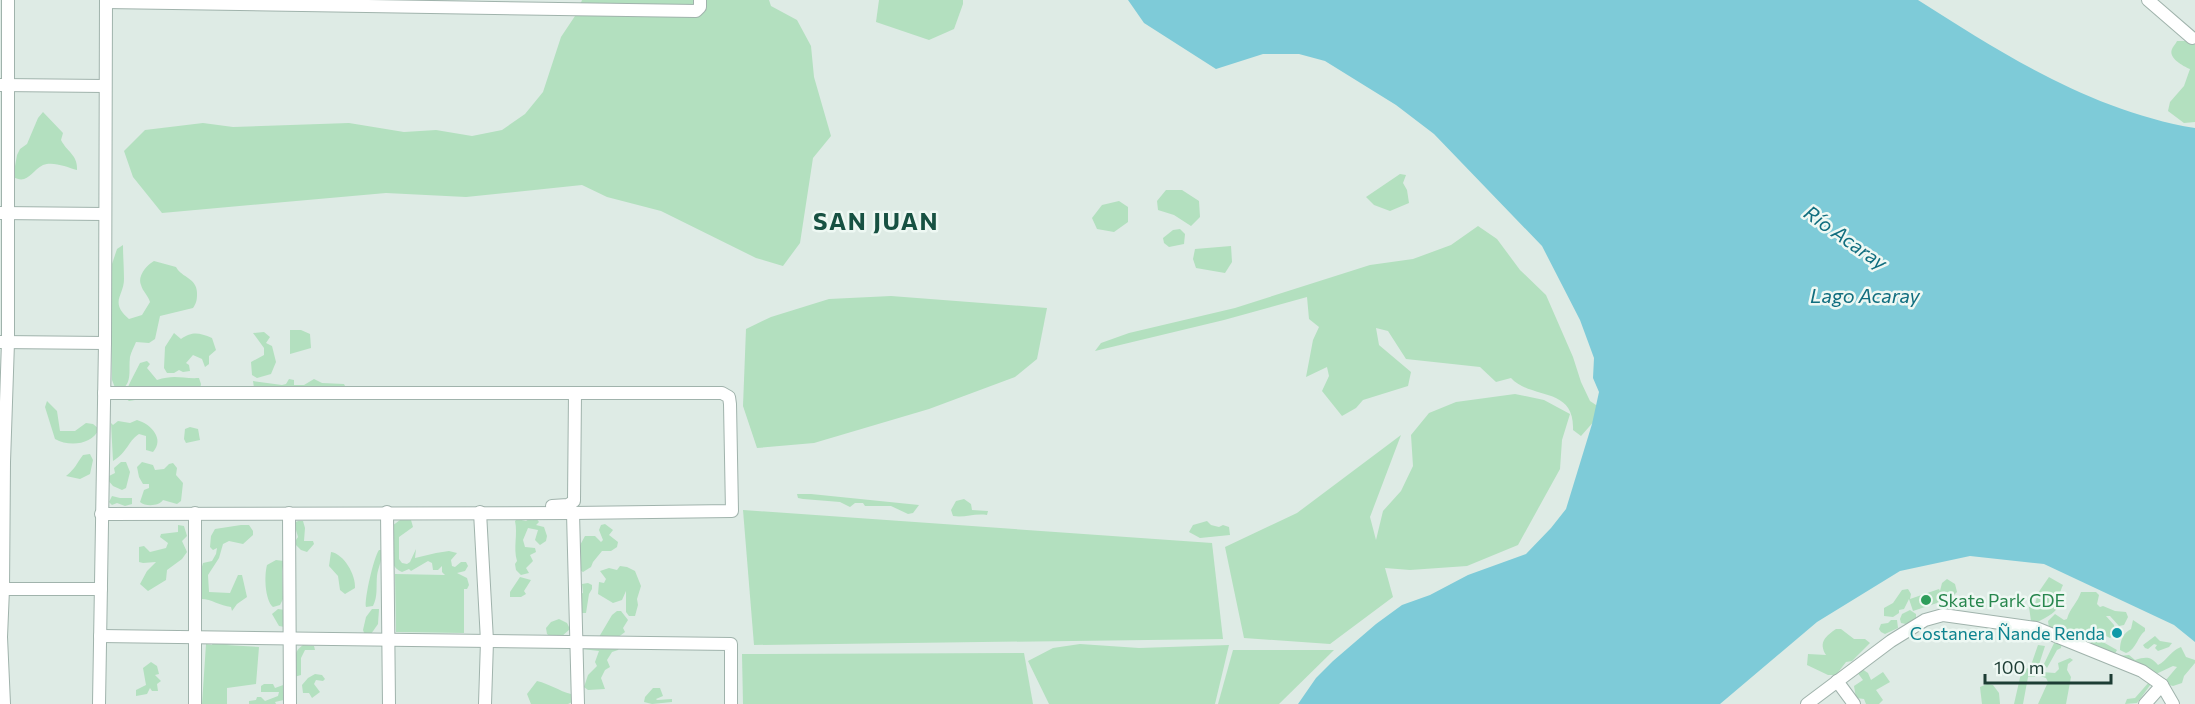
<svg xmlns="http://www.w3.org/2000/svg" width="2195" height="704" viewBox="0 0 2195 704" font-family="Commissioner,sans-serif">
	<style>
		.green { fill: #b3e0bf }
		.water { fill: #7ecbd8 }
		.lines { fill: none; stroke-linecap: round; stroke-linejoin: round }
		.minor-casing { stroke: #a0b3ac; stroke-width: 14 }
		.minor { stroke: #fff; stroke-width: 12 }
		.leisure-dot { fill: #2e9e5b; stroke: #eef8f3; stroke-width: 2 }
		.culture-dot { fill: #0f9aa8; stroke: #eef8f3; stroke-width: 2 }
		.labels { text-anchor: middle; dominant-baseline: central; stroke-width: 5; stroke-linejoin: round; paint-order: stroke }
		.leisure-label { font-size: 18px; fill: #27864d; stroke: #eef8f3; text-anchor: start }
		.culture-label { font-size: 18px; fill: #0d838f; stroke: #eef8f3; text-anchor: end }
		.water-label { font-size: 20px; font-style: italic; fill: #116e7f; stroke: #eef8f3 }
		.district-label { font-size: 24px; font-weight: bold; letter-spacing: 1.5px; fill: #175142; stroke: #eef8f3 }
	</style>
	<rect width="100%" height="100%" fill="#deebe5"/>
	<g class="green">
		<path d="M582 0H769L771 6 797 20 811 46 814 77 831 136 813 158 800 243 783 266 756 258 661 211 607 197 582 185 466 197 386 193 162 213 133 177 124 151 145 130 203 123 233 127 349 123 404 132 436 130 472 136 502 130 525 114 543 92 561 37 577 13Z"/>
		<path d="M879 0H963V4L954 29 929 40 876 22Z"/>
		<path d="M2195 31V122L2184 123 2168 111 2170 102 2184 86 2190 69C2183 66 2168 58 2172 49 2173 46 2176 44 2177 41H2188L2191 32Z"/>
		<path d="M43 112 63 133 61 140C67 152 78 155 77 170 67 167 53 161 43 165 31 171 28 185 13 177L17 155 20 149 27 144 38 118Z"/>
		<path d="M1400 174 1406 175 1403 183 1407 190 1409 203 1390 211 1374 205 1366 197Z"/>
		<path d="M1166 190H1182L1199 201 1200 217 1191 226 1174 215 1158 210 1157 201Z"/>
		<path d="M1119 201 1128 207V222L1114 232 1097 229 1092 218 1102 205Z"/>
		<path d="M1478 226 1497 239 1520 270 1546 295 1573 357 1581 382 1590 401 1599 407 1596 419 1581 436 1573 430C1575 386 1531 400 1511 378L1496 382 1480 367 1406 359 1388 331 1376 328 1379 345 1411 372 1408 386 1363 400 1356 408 1342 416 1322 391 1329 376 1327 367 1306 377 1313 340 1319 327 1309 319 1307 297 1224 320 1095 351 1101 343 1129 333 1235 308 1370 265 1413 259 1451 245Z"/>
		<path d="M1180 229 1185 234 1184 244 1169 247 1164 243 1163 238 1173 230Z"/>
		<path d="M123 245C123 256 124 268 124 279 124 296 109 302 129 319L142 315 150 302C148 295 143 292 141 285 137 276 147 265 154 261L176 267C182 278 197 278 197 293 197 299 197 302 193 308L160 316 155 339 149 343 136 342C134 347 131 352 130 357 128 372 134 384 117 393L112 380V264L117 249Z"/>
		<path d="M1231 246 1232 262 1225 273 1196 268 1193 259 1195 249Z"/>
		<path d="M891 296 1047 308 1037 359 1015 377 929 409 814 443 757 448 743 406 746 329 771 317 829 299Z"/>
		<path d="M290 330H301L310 334 311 348 290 354Z"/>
		<path d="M264 332 270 337 266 343 272 346 276 362 271 374 257 378 252 375 251 362 264 355V348L253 333Z"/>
		<path d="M174 333 181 339C193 331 199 333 212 338L216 350 209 356V364L205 367 202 359 193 355 186 363 189 365 190 371 183 372 179 370 174 373H167L164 368 165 347Z"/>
		<path d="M147 361 150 364 147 368 157 380C175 374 182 379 199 378L201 384 200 389 129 401 124 397C128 385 134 375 140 363Z"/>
		<path d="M289 379 294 380V385H304L314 379 322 383 344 384 346 388H254L253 381 282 385 286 384Z"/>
		<path d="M1515 394 1544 400 1570 414 1562 440 1560 469 1518 545 1467 566 1410 570 1385 568 1393 597 1330 644 1244 638 1225 547 1297 513 1401 435 1370 517 1376 540 1383 511 1401 491 1413 466 1411 435 1429 413 1456 402Z"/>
		<path d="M47 401 57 411 60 431H75L86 423 93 424 99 429C92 445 69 447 55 439L45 407Z"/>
		<path d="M137 420C151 424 165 439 153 452L146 450V436L139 434C127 442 128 452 113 461L111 423 113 425 118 421 130 423Z"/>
		<path d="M190 427 198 429 200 440 186 443 184 439 185 429Z"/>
		<path d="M90 454 93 460 90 474 80 479 66 476C76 468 76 464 83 455Z"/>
		<path d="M121 462H126L130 472 126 488 122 490 113 486 107 479 109 476 115 473 114 468Z"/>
		<path d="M142 462 153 465 155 470 164 469 169 464 173 463 177 468 176 475 183 483 181 501 177 504 163 500C159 506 146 507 140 502L144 490 149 488V484H143L139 477 137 467Z"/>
		<path d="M797 494H811L919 505 913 513 908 514 891 506H865L863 503H855L850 507 840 502 803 499 798 498Z"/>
		<path d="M112 496 120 498H132V504L125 506 117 503 112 505 109 502Z"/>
		<path d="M964 499 971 504 972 510 988 511 987 515C974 513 965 518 953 516L951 510 956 501Z"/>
		<path d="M743 510 1212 543 1223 639 754 645Z"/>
		<path d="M404 517 411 520 413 527 399 537V559L402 563 407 564 410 562 416 549 415 558 436 553 449 551 457 553 451 560 452 566 455 567 461 562H466L468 566 465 571 457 573 467 578 469 585 467 589H464V633L396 632 395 574 445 575 442 572V566L438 570H433L432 563 428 561 411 571 409 569 402 572C385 565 391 541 392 526Z"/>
		<path d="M531 518H536L539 522 536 525 544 527 547 536 546 541 540 545 535 540 538 530 528 528 523 540 525 547 535 548 536 552 530 555 533 561 526 568 529 573 521 575 516 570 515 564 517 561C513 548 518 534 515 521L517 519 526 521Z"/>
		<path d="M298 521H303L305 528 304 541H313L314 544 307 552 301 550 294 543 298 537 294 523Z"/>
		<path d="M1207 521 1211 525 1219 527 1223 525 1229 527 1230 535 1200 538 1189 532 1193 525Z"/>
		<path d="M605 524 613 530 609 535 618 542 617 547 611 551H602L593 562 591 567 583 572 578 569 579 547 585 536H595L601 542 603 540 599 530 601 525Z"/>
		<path d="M178 525 184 526 187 536 182 541 187 552 182 559 167 570 166 580 148 591 140 584 147 571 156 562 143 563 139 562V547L144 546 150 552 166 548 168 543 160 537 161 534 178 532Z"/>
		<path d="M241 525H249L253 531V535L243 544 229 541 223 544 219 558 208 575 209 592 230 593 238 575H242L247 597 237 604 232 611 231 607C220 606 212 599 201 599V570L203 563 212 561 216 554 217 548 213 550 210 547 211 536 215 529Z"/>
		<path d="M379 550H382C383 559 378 567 377 576 376 587 378 596 373 606L366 607C364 600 374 556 379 550Z"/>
		<path d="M331 552C344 554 356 575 355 588L345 594 340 590 338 576 329 566Z"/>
		<path d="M276 560 284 561 282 571 283 599 280 605 273 607C265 600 264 576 267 565Z"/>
		<path d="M620 566 627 567 635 571 641 586 637 599 638 605 635 616H629L626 612V591L622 600 613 603 598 594 599 582 604 583 606 579 600 571 609 568 617 570Z"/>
		<path d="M520 577 531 580 524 591 526 594 521 597H510V592Z"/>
		<path d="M2049 577 2063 585C2059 593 2060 597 2059 605 2056 614 2042 619 2034 624L2031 621 2029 607 2035 604 2038 593Z"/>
		<path d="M1947 579 1955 584 1957 592 1953 596 1955 603 1953 608 1943 613 1937 603 1913 611 1909 599 1904 609 1899 610V613L1893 617 1884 616V608L1893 603 1902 590 1908 589 1911 594 1910 599 1939 589 1940 591 1942 583Z"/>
		<path d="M588 583 592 585V589L589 594 586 613H580V594L583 593 582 584Z"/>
		<path d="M2081 592H2096L2099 595 2097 604 2100 607 2103 606 2115 611 2126 612 2128 617 2124 625 2119 626 2110 616H2106L2114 625 2116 634 2110 638 2098 632 2095 626 2091 628V634L2094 637 2117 650 2114 655 2065 632H2053L2049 628 2048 621 2055 614 2064 620 2067 619C2070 608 2078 602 2081 592Z"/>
		<path d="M278 609 285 610V627L279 626 272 614Z"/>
		<path d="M372 609H379L378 624 371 634 365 635 363 630 366 617Z"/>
		<path d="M1910 610 1916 614V620L1906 624 1901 623 1900 619 1902 614Z"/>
		<path d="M617 611H621L628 620 623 628 625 632 617 638 621 645 618 650 612 652 607 660 610 667 605 670 601 678 605 689 588 690 584 687 588 675 597 666 595 662 599 651 582 649 584 638 599 637 612 615Z"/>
		<path d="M559 619 567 623 570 629 561 637 552 638 547 634 546 628 551 622Z"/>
		<path d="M1891 620H1897L1898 628 1885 634 1881 632 1879 629 1881 624 1888 623Z"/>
		<path d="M2133 620 2145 628V631C2137 637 2137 649 2126 653L2120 650C2120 641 2123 633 2131 629Z"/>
		<path d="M1836 629H1841L1854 639H1865L1870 643 1852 661 1846 662 1836 675H1828L1807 665 1808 654 1826 655C1818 642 1826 636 1836 629Z"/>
		<path d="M2155 636 2160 641 2172 643 2169 647 2158 651 2155 648 2157 645 2154 644 2148 649 2145 648 2143 645Z"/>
		<path d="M2056 639 2062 642 2061 648 2057 650 2047 668 2044 664Z"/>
		<path d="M213 642 243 643 226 645 259 647 256 684 227 688V704H202L206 644 212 645Z"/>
		<path d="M1080 644 1139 648 1229 645 1215 704H1049L1028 661 1053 648Z"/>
		<path d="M303 645 314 646 315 650H305L301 658V675L294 677C294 665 292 652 303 645Z"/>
		<path d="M2038 645 2045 646 2035 677H2028L2023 704H2014L2022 669 2030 668Z"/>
		<path d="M2181 647 2186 657 2195 660V663L2184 676 2182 683 2173 686 2166 684V680L2177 667 2173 666 2156 674 2118 656 2129 655 2135 660C2146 657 2150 656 2158 665 2167 661 2170 651 2181 647Z"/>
		<path d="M1233 650H1334L1279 704H1218Z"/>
		<path d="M1024 653 1033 704H743L742 654Z"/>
		<path d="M2070 658 2073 660 2068 664 2067 670 2071 677 2066 704H2038L2048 682 2046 678 2040 676 2042 672 2055 673 2059 669 2058 663Z"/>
		<path d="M151 662 157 666 159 674 155 675 161 681 157 684 158 691H152L150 688 147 694 136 696V690L146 685 143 668Z"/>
		<path d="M1862 669 1868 673 1871 680 1883 672 1890 682 1876 690 1883 700 1879 704H1866L1864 699 1856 698 1854 686 1863 680 1857 672Z"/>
		<path d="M315 674 322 675 325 679 323 681 316 680 314 684 320 692 312 698 309 693H303L302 685 308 678Z"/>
		<path d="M537 681C550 684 559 691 571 694L572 702 568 704H531L527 694Z"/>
		<path d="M2150 681 2151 684 2137 703 2125 704 2127 699 2135 698Z"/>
		<path d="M264 684H273L275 688 286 684 288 699 275 702 276 704H249V701L256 700 257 697H261L265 701 278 696 279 692H261V686Z"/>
		<path d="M1987 684 1993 685 1999 693 2000 704H1982L1980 687Z"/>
		<path d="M653 688H660L663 696 656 699 657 700 672 699V702L652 704 644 702 645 697Z"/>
	</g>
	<path class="water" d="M1128 0H1918C2004 55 2093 111 2195 128V642L2174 625 2044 564 1970 556 1900 571 1817 622 1720 704H1298L1316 678 1333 661 1376 624 1402 605 1430 595 1468 575 1526 554 1551 528 1566 509 1592 424 1599 392 1593 378 1594 358 1580 320 1542 246 1434 134 1396 105 1325 61 1299 54H1263L1216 69 1144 23Z"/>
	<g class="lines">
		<g class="minor-casing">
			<g id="minor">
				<path d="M2148 0 2192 38"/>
				<path d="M106 2 696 11 700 7V0"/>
				<path d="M1 85 105 86"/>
				<path d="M0 213 105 214"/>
				<path d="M1 342 105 343"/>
				<path d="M552 506 568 505 574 501 575 393"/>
				<path d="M387 512 389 704"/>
				<path d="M480 512 487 641 485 704"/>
				<path d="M195 513V704"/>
				<path d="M289 513 290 704"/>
				<path d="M573 513 578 704"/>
				<path d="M101 514 573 513 732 511 730 404 729 397 722 393H104"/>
				<path d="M0 589H101"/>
				<path d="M100 636 731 644V704"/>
				<path d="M1837 681 1854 704"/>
				<path d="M4 704 1 637 3 589 4 462 8 342V0"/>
				<path d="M99 704 105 343 106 0"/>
				<path d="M1807 704 1891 641 1925 620 1943 615 2036 628 2142 671 2162 685 2173 704"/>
				<path d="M2145 704 2162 685"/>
			</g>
		</g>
		<use href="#minor" class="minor"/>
	</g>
	<circle class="leisure-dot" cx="1926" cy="600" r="6"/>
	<circle class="culture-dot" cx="2117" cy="633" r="6"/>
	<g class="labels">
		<g class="leisure-label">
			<text x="1938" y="600">Skate Park CDE</text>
		</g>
		<g class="culture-label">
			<text x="2105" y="633">Costanera Ñande Renda</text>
		</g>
		<g class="water-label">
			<text transform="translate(1846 237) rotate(35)">Río Acaray</text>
			<text x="1865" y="295">Lago Acaray</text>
		</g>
		<g class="district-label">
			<text x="876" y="220">SAN JUAN</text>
		</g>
	</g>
	<path d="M1985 674v9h126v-9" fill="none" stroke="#1d3d34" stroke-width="3"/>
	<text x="1994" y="674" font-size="18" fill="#1d3d34" stroke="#eef8f3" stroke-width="4.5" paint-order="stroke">100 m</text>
</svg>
